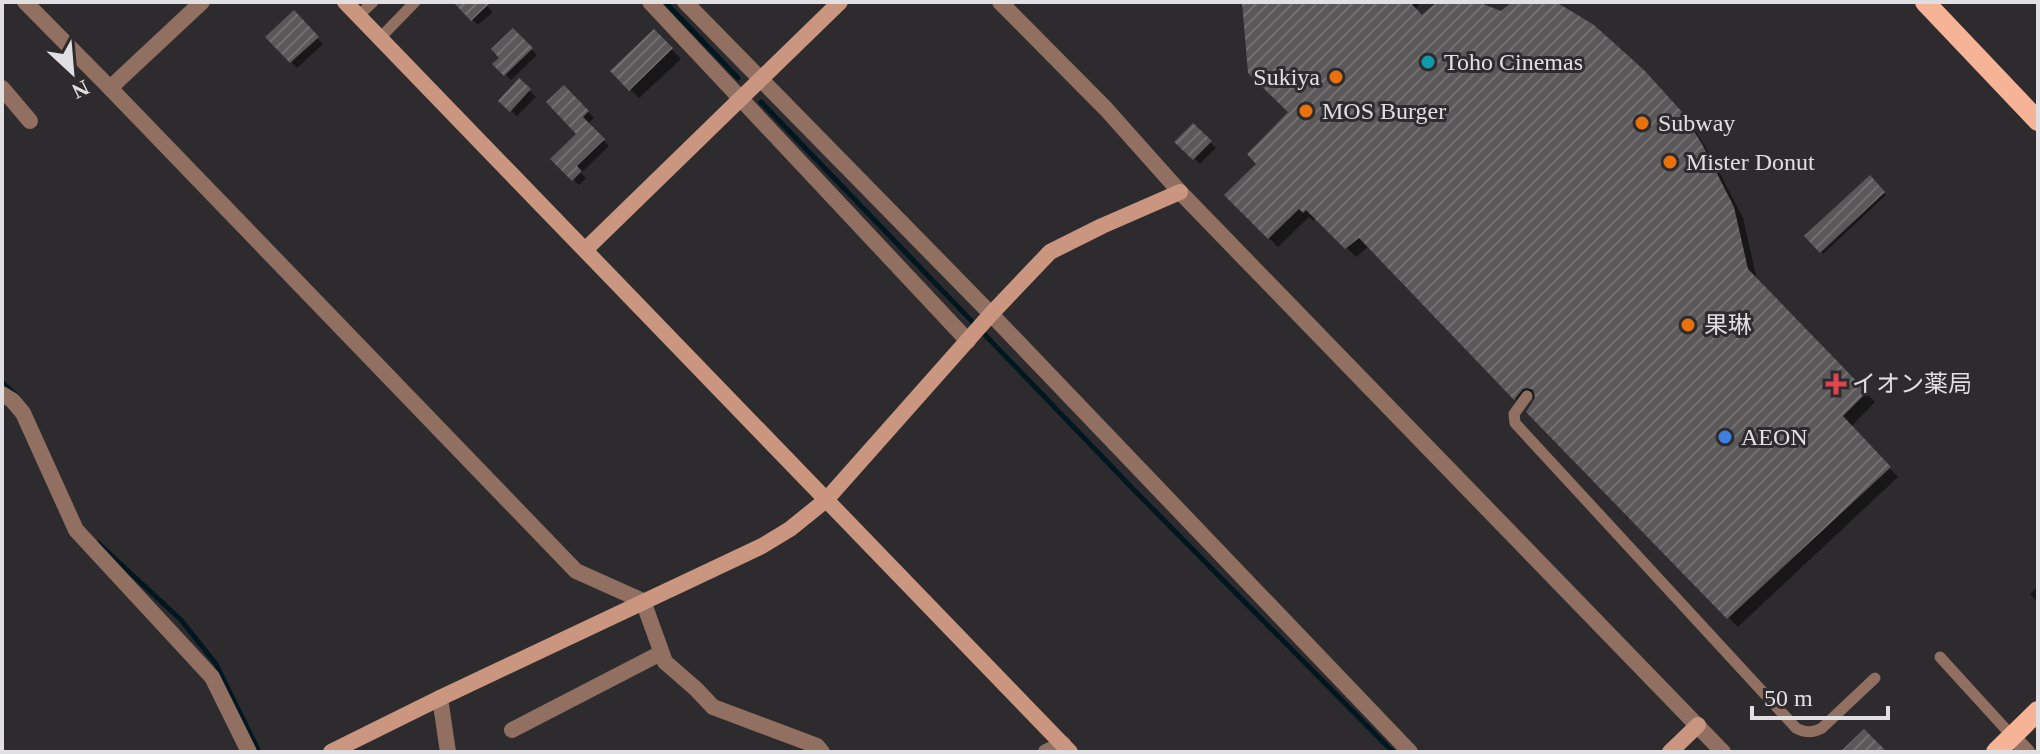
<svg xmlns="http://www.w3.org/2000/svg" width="2040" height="754" viewBox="0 0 2040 754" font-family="'Times New Roman','Noto Sans JP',serif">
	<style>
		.shadow { fill: #0007 }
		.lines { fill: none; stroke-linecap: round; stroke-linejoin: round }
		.stream { stroke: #001720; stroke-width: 5 }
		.building { fill: url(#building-hatch) }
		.lane { stroke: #917062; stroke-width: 11 }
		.street { stroke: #917062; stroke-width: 16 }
		.secondary { stroke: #cb967f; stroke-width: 16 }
		.primary { stroke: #f7b395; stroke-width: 20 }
		.culture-dot { fill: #0f9aa8; stroke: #2d2b2e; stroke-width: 3 }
		.food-dot { fill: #e8710a; stroke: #2d2b2e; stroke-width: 3 }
		.health-dot { fill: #e0444e; stroke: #2d2b2e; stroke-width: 3 }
		.shop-dot { fill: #3f7fe0; stroke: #2d2b2e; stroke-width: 3 }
		.labels { text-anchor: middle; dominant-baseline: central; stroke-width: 6; stroke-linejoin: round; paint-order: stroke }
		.poi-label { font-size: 24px; fill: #e0dfe1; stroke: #2d2b2e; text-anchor: start }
	</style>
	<defs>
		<pattern id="building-hatch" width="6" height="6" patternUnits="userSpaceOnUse" patternTransform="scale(2)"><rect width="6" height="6" fill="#5b585a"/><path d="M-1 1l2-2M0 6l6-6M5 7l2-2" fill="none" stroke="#727071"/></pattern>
	</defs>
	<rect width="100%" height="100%" fill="#2d2b2e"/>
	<g class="shadow">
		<path d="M456 2H483L493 12 478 25Z"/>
		<path d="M1243 2H1420L1405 33 1440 2H1472L1501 13 1515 2H1552L1654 83 1691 124 1711 156 1743 218 1757 280 1875 402 1851 427 1898 477 1738 627 1528 412 1539 396 1532 398 1524 407 1369 246 1356 257 1316 217 1313 221 1309 217 1278 247 1227 195 1259 164 1291 112Z"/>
		<path d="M294 13 323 44 297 68 268 37Z"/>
		<path d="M513 31 537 55 511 80 495 64 502 58Z"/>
		<path d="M654 31 681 59 639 98 613 71Z"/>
		<path d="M519 81 536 97 517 116 500 101Z"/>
		<path d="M564 87 594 118 587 124 609 146 581 173 586 178 579 185 553 159 579 134Z"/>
		<path d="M1193 126 1216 148 1200 164 1177 142Z"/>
		<path d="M1870 178 1886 195 1823 254 1807 236Z"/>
		<path d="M2038 586V603L2030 594Z"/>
	</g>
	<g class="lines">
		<g class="stream">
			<path d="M665 2 738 78"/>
			<path d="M761 102 1137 493 1393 752"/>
			<path d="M2 382 17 396"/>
			<path d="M98 543 181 620 216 664 259 752"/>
		</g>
	</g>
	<g class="building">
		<path d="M453 2H491L471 21Z"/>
		<path d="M1242 2H1410L1422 15 1437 2H1478L1501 11 1512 2H1556L1594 25 1645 71 1682 112 1702 144 1734 207 1748 269 1867 392 1843 416 1891 467 1727 619 1526 412 1535 398 1533 390 1527 388 1523 389 1514 400 1359 238 1345 249 1306 210 1303 213 1299 209 1268 239 1224 195 1256 164 1247 154 1288 112 1248 73Z"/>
		<path d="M294 10 319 37 290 63 265 37Z"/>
		<path d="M513 28 533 48 504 76 492 64 499 58 491 49Z"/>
		<path d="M654 29 673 48 629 91 610 71Z"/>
		<path d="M519 78 531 89 510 112 498 101Z"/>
		<path d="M564 85 589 111 583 117 605 139 577 166 582 171 572 181 550 159 576 134 546 102Z"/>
		<path d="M1193 123 1212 141 1193 160 1174 142Z"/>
		<path d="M1870 175 1885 192 1820 253 1804 236Z"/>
		<path d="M1864 729 1887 752H1840Z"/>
	</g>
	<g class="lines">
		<g class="lane">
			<path d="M358 16 373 2"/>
			<path d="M380 38 415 2"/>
			<path d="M1527 396 1514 414 1515 423 1796 728C1806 733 1812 733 1822 728L1875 678"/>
			<path d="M1940 657 2012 736"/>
		</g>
		<g class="street">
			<path d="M25 2 110 88 202 2"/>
			<path d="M650 2 968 341"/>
			<path d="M685 2 991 314 1410 752"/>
			<path d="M1000 2 1106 109 1180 192 1723 752"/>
			<path d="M2 88 30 121"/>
			<path d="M110 88 576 571 643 601 665 662 696 689 713 707 817 746 822 752"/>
			<path d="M2 394 12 400 23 413 76 530 212 677 249 752"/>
			<path d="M440 698 448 752"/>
			<path d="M512 730 661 653"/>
			<path d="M2012 736 2027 752"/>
			<path d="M1046 752 1063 744"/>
		</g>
		<g class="secondary">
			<path d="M345 2 1070 752"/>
			<path d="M585 250 840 2"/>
			<path d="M331 752 440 698 762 546 790 529 826 500 991 314 1050 252 1102 226 1180 192"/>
			<path d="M1670 752 1698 725"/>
		</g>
		<g class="primary">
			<path d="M1925 2 2038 121"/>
			<path d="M1996 752 2038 711"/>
		</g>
	</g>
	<circle class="culture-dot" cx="1428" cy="62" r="8"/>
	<g class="food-dot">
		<circle cx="1336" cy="77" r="8"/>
		<circle cx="1306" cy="111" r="8"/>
		<circle cx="1642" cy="123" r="8"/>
		<circle cx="1670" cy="162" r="8"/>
		<circle cx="1688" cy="325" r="8"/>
	</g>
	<path class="health-dot" d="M1832 372h8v8h8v8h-8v8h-8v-8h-8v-8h8z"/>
	<circle class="shop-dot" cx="1725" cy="437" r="8"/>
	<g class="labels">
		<g class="poi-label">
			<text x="1444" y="62">Toho Cinemas</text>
			<text x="1320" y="77" text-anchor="end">Sukiya</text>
			<text x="1322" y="111">MOS Burger</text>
			<text x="1658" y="123">Subway</text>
			<text x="1686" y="162">Mister Donut</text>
			<text x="1704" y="325">果琳</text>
			<text x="1852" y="384">イオン薬局</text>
			<text x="1741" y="437">AEON</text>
		</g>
	</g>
	<rect width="2040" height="754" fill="none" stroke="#e0dfe1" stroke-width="8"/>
	<g transform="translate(72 72) rotate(154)" stroke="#2d2b2e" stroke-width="6" paint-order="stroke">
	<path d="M0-6L14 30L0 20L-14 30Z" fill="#e0dfe1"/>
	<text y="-12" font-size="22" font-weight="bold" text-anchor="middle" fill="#e0dfe1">N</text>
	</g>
	<path d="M1752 706v12h136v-12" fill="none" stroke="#e0dfe1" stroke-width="4"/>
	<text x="1764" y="706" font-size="24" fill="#e0dfe1" stroke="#2d2b2e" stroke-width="6" paint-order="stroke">50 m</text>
</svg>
